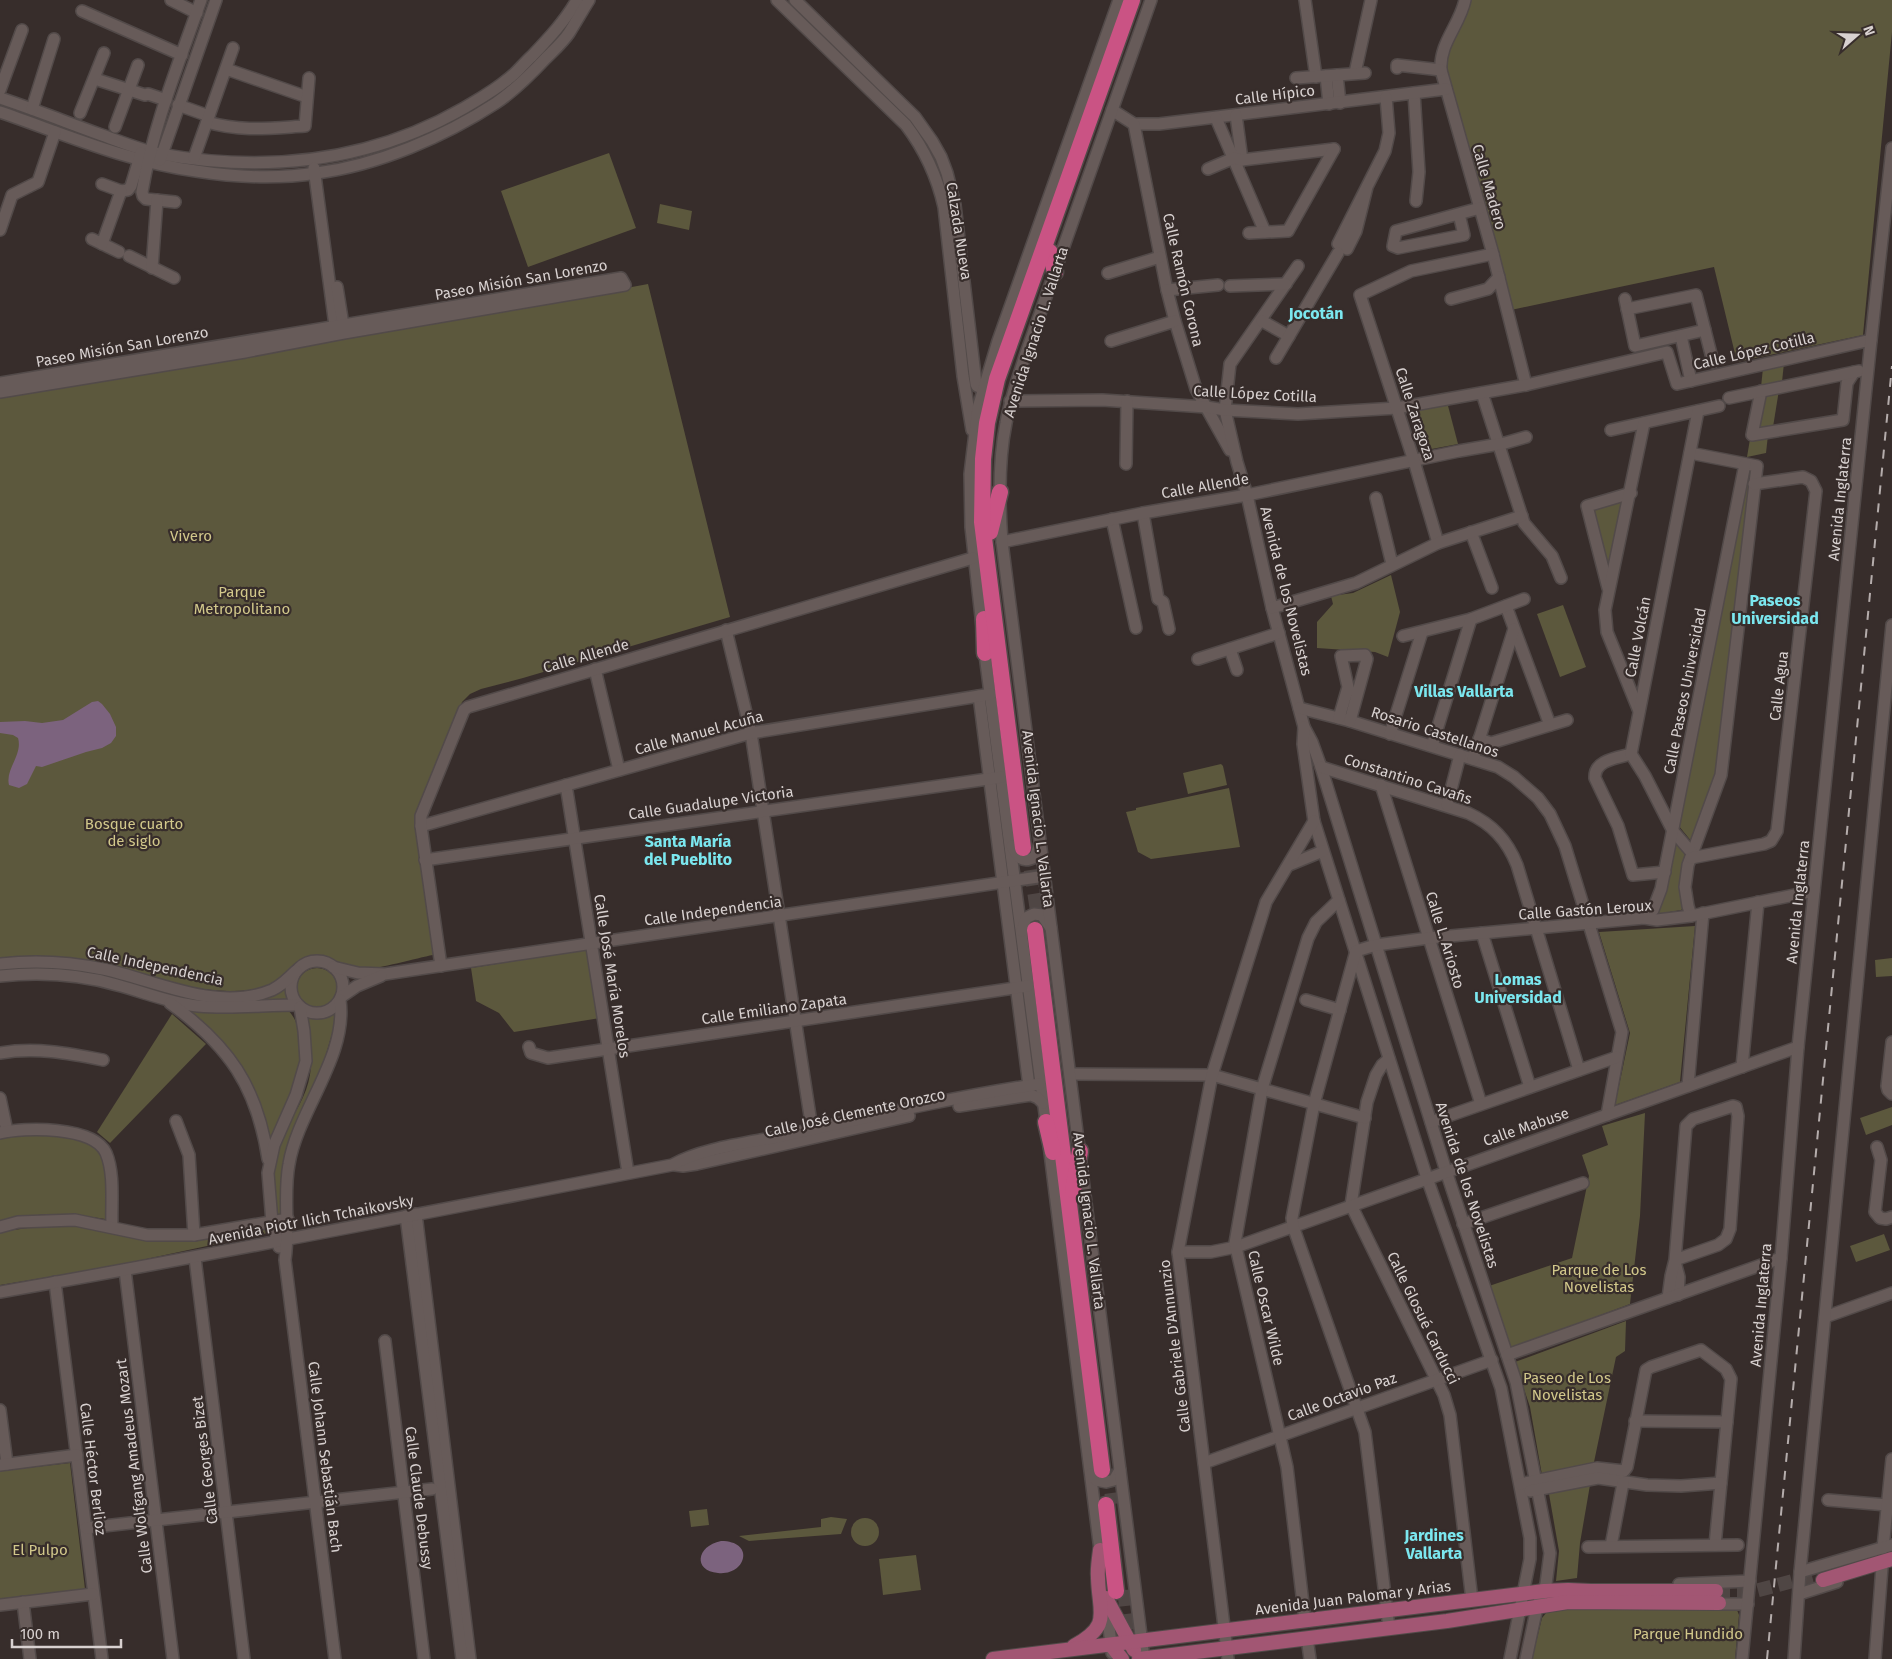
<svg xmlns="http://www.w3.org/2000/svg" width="1892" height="1659" viewBox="0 0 1892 1659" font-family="'Fira Sans',sans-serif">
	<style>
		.green { fill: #5c583d }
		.water { fill: #7c637e }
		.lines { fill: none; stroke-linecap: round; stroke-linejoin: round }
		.major-tunnel { stroke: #4f4644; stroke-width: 14; stroke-dasharray: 14 7; stroke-linecap: butt }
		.highway-tunnel { stroke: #4f4644; stroke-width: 16; stroke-dasharray: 16 8; stroke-linecap: butt }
		.minor-casing { stroke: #524a49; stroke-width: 14 }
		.major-casing { stroke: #524a49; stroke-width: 16 }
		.highway-casing { stroke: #524a49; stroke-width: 19 }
		.minor { stroke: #675b59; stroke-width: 11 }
		.major { stroke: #a25673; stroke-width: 14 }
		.highway { stroke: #ca5384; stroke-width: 16 }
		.rail { stroke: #b5adac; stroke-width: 2; stroke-dasharray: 9 9; stroke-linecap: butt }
		.labels { text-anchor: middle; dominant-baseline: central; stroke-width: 4.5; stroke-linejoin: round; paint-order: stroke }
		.street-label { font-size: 15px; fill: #d8d1d0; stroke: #372d2b }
		.park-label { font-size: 15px; fill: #d2c88b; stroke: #372d2b }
		.neighbourhood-label { font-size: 16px; font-weight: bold; fill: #7be7ef; stroke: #372d2b }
	</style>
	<rect width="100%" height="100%" fill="#372d2b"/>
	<g class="green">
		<path d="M1469 0H1892V32L1863 335 1737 362 1714 267 1511 310 1443 69 1445 49Z"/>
		<path d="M609 153 636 228 528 267 501 191Z"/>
		<path d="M660 204 692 211 689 230 657 223Z"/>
		<path d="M648 284 730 617 523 678 481 689 470 694 462 702 416 817 433 955C416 958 373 971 358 969 342 967 324 953 307 957 294 960 291 970 282 978 267 990 245 991 227 991 192 990 161 980 128 970 88 958 42 952 0 958V395L411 328Z"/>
		<path d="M1784 363 1782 382 1761 387 1763 368Z"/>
		<path d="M1779 390 1773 427 1760 429 1759 427 1765 395Z"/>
		<path d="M1447 402 1458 444 1421 451 1412 408Z"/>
		<path d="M1768 435 1766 453 1747 457 1750 439Z"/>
		<path d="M1747 467 1753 469 1714 782 1692 842 1678 825Z"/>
		<path d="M1627 500 1611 569 1607 568 1592 510Z"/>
		<path d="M1391 575 1400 612 1388 657 1375 652 1317 648V622L1333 604 1331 596 1353 593Z"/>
		<path d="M1563 605 1586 667 1560 677 1537 614Z"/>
		<path d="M1221 764 1223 766 1227 785 1188 794 1183 773Z"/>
		<path d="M1229 788 1240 847 1151 859 1138 852 1126 812 1136 810V808Z"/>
		<path d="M1675 839 1688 854 1685 907 1681 910 1658 914 1657 910Z"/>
		<path d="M1695 926 1680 1082 1615 1105 1630 1033 1599 932Z"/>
		<path d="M589 949 600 1018 514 1032 499 1013 476 1001 471 968Z"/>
		<path d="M1892 958V976L1876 977 1875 960Z"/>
		<path d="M46 967 92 971 244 999 288 984 286 994 289 1001 198 1004 45 972Z"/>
		<circle cx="317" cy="988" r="20"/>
		<path d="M288 1010C297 1020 297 1025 299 1038 305 1076 282 1106 270 1141L251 1085 186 1011Z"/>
		<path d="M339 1010 324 1061 293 1135 286 1216 276 1218C274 1195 270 1172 278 1149 284 1128 298 1111 306 1090 315 1065 311 1041 304 1015L317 1018Z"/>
		<path d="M172 1014 206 1044 110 1143 97 1132Z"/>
		<path d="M1892 1107V1125L1866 1135 1860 1118Z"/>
		<path d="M1645 1113 1640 1216 1630 1304 1510 1349 1489 1286 1572 1258 1589 1176 1582 1155 1608 1145 1602 1126Z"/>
		<path d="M35 1133C57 1136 95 1135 104 1161 107 1172 106 1203 107 1216L105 1219C70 1213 35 1212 0 1221V1138Z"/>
		<path d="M73 1225 132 1236 267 1227 268 1233 109 1267 0 1285V1232L41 1226Z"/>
		<path d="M1884 1234 1890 1250 1856 1262 1850 1246Z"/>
		<path d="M1626 1321 1625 1351 1616 1357 1594 1462 1542 1475 1530 1407 1515 1362Z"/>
		<path d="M70 1463 85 1589 0 1599V1471Z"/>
		<path d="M1590 1485 1580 1543 1577 1578 1556 1581 1559 1551 1549 1494Z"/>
		<path d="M707 1509 709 1525 691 1527 689 1511Z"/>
		<path d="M831 1517 847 1519 841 1534 749 1541 739 1536 821 1527V1519Z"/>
		<circle cx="865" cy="1532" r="14"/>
		<path d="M916 1555 921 1590 883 1595 879 1559Z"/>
		<path d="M1562 1608 1734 1609 1737 1610 1739 1615 1735 1659H1532L1542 1618 1547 1612Z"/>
	</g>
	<g class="water">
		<path d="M98 701 102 704 110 714 116 727V736L111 743 102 748 86 752 42 767 36 766 27 784 19 788 9 785C5 769 23 755 18 738L13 735 0 733V722L25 721 42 723 63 720 92 702Z"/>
		<path d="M721 1541C756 1541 746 1576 718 1573 693 1571 696 1546 721 1541Z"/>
	</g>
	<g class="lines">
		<path class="major-tunnel" d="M1716 1591H1755L1823 1573"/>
		<g class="highway-tunnel">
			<path d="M1028 846 1041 930"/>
			<path d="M1109 1469 1114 1504"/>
			<path d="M1125 1590 1132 1647"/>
		</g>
		<g class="minor-casing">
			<g id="minor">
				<path d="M171 0 197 13"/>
				<path d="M777 0 906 125C925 150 937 176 944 207L963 376 972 430"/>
				<path d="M795 0 915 117 932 141 941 157 947 173 955 205 976 384 977 386 984 389"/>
				<path d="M1305 0 1316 77"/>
				<path d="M1465 0C1460 25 1439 43 1441 70L1493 254 1526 385"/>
				<path d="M82 11 182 55"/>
				<path d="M1397 68V65L1441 70"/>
				<path d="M226 69 307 97"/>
				<path d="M1355 73 1371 0"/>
				<path d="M1337 75 1340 103"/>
				<path d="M1326 76 1329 104"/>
				<path d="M1296 78 1365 73"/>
				<path d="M95 79 145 95 148 94 166 100"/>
				<path d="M0 90 22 30"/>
				<path d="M1414 93 1419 172 1416 201"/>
				<path d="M0 98C33 109 66 122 99 134 119 141 140 150 160 154 266 173 370 162 464 108 479 99 494 91 508 79 517 73 524 63 532 56 549 38 565 21 577 0"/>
				<path d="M178 105 209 116"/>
				<path d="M32 109 54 39"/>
				<path d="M1112 110 1134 124H1159L1446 89"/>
				<path d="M0 112C64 134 128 162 196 171 234 177 278 179 317 173 378 165 444 137 496 103 514 91 531 74 546 58 554 50 563 42 569 33 576 22 582 11 589 0"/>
				<path d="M80 113 104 53"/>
				<path d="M1236 115 1242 160"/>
				<path d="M1216 118 1265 232"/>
				<path d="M207 122C241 132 271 128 305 126L309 78"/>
				<path d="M1134 124 1167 290 1175 321 1196 389 1230 450"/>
				<path d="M115 127 138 65"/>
				<path d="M194 158 233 48"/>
				<path d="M160 160 216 0"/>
				<path d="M314 168 336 333"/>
				<path d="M1208 169 1234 158 1242 160 1334 149"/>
				<path d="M102 184 121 191 128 190 131 186 141 153"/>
				<path d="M1367 187 1356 231 1347 249 1338 244 1385 151 1389 133 1386 97"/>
				<path d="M175 202 146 199 143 196 142 192C153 126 179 63 201 0"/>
				<path d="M1459 214 1464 235 1398 248 1393 246 1396 231 1480 208"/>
				<path d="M0 230 12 195 38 182 55 132"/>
				<path d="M1249 233 1288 231 1334 149"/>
				<path d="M92 239 119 252"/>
				<path d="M102 244 121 191"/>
				<path d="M129 256 174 278"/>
				<path d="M1298 266 1230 364 1225 410 1237 462 1247 495 1272 608 1304 727 1312 742 1321 767 1446 1171 1516 1382 1550 1553 1546 1584 1537 1607 1526 1659"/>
				<path d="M152 268 157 200"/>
				<path d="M1108 273 1160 257"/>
				<path d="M1230 286 1286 284"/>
				<path d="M337 287 344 331"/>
				<path d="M1167 290 1218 285"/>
				<path d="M1451 299 1488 289 1499 277"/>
				<path d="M1625 299 1635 346 1705 330"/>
				<path d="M1627 309 1696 295 1713 362"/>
				<path d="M1262 321 1289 336"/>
				<path d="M1681 336 1691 381"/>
				<path d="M1111 341 1175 321"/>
				<path d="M1276 358 1338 253"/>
				<path d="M0 383 621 278 625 285 344 333 245 352 0 392"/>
				<path d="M1761 391 1752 435 1843 420 1847 383 1854 372"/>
				<path d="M1482 393 1524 523 1552 556 1561 578"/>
				<path d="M1729 398 1859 371"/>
				<path d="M1010 401 1102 400 1206 407 1225 410 1298 414 1397 408 1526 385 1667 352 1677 384 1871 340"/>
				<path d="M1611 430 1719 406"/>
				<path d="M1690 453 1757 466 1721 775 1688 865 1685 887 1688 906 1691 916"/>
				<path d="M1126 464 1127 401"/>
				<path d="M1376 498 1392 564"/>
				<path d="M1143 513 1158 599 1163 602 1169 629"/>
				<path d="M1112 519 1136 628"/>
				<path d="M1471 532 1492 588"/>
				<path d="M1002 542 1143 513 1247 495 1459 451 1505 443 1526 437"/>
				<path d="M1438 543 1414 461 1360 295 1411 271 1493 254"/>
				<path d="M1608 588 1587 506 1631 493"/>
				<path d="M1506 606 1550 725"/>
				<path d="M1272 608 1356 583 1438 543 1522 516"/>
				<path d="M982 626 971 527 970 474 978 408 998 341 1119 0"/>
				<path d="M726 630 751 733 812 1129"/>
				<path d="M1403 636 1471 619 1524 599"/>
				<path d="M984 647 1047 1129"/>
				<path d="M1230 649 1237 670"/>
				<path d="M1198 659 1279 633"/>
				<path d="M595 669 619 770"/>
				<path d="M979 696 1029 1086"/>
				<path d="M1299 708 1350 721 1498 767 1514 777 1538 798 1550 814 1565 846 1622 1032 1607 1115"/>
				<path d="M1639 711 1607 632 1605 610 1644 423"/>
				<path d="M1339 718 1348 687 1341 656 1365 655 1367 659 1350 721"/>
				<path d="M1304 727 1303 744 1314 821 1427 1178 1501 1388 1530 1538V1559L1510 1659"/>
				<path d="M1390 734 1422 632"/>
				<path d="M1479 739 1491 743 1567 720"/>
				<path d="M1432 746 1471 619"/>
				<path d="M1631 754C1617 758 1594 760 1595 778L1618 826 1633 875 1665 872"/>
				<path d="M1473 759 1514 629"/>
				<path d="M1321 767 1468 813C1492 824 1507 840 1517 865L1579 1070"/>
				<path d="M566 785 628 1173"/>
				<path d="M1381 785 1481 1104"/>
				<path d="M1447 805 1460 755"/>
				<path d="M421 826 751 733 991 694"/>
				<path d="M1012 846C1018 857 1022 864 1035 857L1040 843"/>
				<path d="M1692 853 1673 831 1645 776 1631 754 1698 411"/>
				<path d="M1691 858 1764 844 1771 841 1777 831 1816 491 1811 481 1803 477 1754 484"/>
				<path d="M425 860 1002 777"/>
				<path d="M1289 865 1323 851"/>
				<path d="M1644 918 1653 910 1661 889 1745 464"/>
				<path d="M1022 931 1026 918 1034 914 1042 915 1051 928"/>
				<path d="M1482 933 1530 1087"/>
				<circle cx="317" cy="987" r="26"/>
				<path d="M0 964C34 960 70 962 103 969 156 980 217 1013 272 990 281 986 289 978 296 971"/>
				<path d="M441 966 421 826V816L464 710 468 707 973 558"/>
				<path d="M333 967 358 973 385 974 1045 876"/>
				<path d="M0 976C39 972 79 974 117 985 144 992 170 1003 198 1006 231 1009 265 1005 298 1005"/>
				<path d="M341 997 357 986 381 976"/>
				<path d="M1306 1000 1340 1010"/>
				<path d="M170 1003C229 1046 257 1086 268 1159"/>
				<path d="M1892 1042 1887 1086 1888 1090 1892 1094"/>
				<path d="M529 1047 531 1053 548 1058 1028 986"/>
				<path d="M0 1053C35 1047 68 1053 103 1060"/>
				<path d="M1389 1059 1382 1065 1376 1075 1367 1102 1351 1205 1444 1395 1450 1415 1472 1600"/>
				<path d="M1742 1067 1758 902"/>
				<path d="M1070 1074 1212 1075 1365 1118"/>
				<path d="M1688 1086 1703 913"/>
				<path d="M0 1098 7 1131"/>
				<path d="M959 1106 1031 1095 1038 1098 1043 1103"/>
				<path d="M176 1121 189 1155 194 1235"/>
				<path d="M1431 1122 1617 1057"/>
				<path d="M0 1133C24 1127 94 1126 106 1153 115 1174 111 1204 112 1226"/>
				<path d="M1049 1145 1101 1558"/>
				<path d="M1877 1147 1881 1160 1875 1212 1880 1218 1886 1219 1892 1217"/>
				<path d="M675 1165 683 1166 697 1164 909 1116"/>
				<path d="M416 1214 470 1659"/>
				<path d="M406 1216 462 1659"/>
				<path d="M1463 1224 1583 1183"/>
				<path d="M0 1227 18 1222 75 1220 147 1235H194L288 1219"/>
				<path d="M279 1247 272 1222 268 1173 274 1145 296 1095 306 1061 304 1031 300 1007"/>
				<path d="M1178 1252H1211L1236 1247 1798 1047"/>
				<path d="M195 1258 244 1659"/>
				<path d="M1675 1262 1679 1277 1678 1295"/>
				<path d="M125 1270 173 1659"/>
				<path d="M55 1282 102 1659"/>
				<path d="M0 1292C225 1253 448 1208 672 1165 702 1148 748 1143 782 1136 868 1117 953 1097 1040 1084"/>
				<path d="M1668 1298 1671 1276 1675 1260 1686 1126 1693 1119 1733 1106 1736 1107 1738 1116 1730 1229 1726 1239 1718 1245 1675 1260"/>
				<path d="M1825 1317 1892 1293"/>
				<path d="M385 1341 424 1659"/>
				<path d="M1507 1355 1781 1258"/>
				<path d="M0 1410 7 1464"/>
				<path d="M1635 1421 1727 1422"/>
				<path d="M1204 1463 1492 1360"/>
				<path d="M0 1465 77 1455"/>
				<path d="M1091 1474 1096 1480 1106 1482 1114 1480 1120 1470"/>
				<path d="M1520 1484 1597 1468 1624 1471 1627 1467 1646 1370 1651 1367 1701 1350 1726 1369 1731 1379 1715 1545"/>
				<path d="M1530 1491 1598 1478 1647 1485 1681 1486 1721 1483"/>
				<path d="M1828 1500 1887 1505"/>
				<path d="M86 1528 432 1489"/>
				<path d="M1611 1546 1623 1483"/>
				<path d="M1588 1547 1738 1545"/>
				<path d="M1883 1548 1892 1459"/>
				<path d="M1800 1572 1892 1545"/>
				<path d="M1679 1584 1750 1581"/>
				<path d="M1799 1594 1837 1582"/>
				<path d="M1106 1601 1112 1653"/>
				<path d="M23 1602 30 1659"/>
				<path d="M1712 1604H1748"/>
				<path d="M0 1605 93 1594"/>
				<path d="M1305 1621 1287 1467 1235 1243 1262 1089 1308 938 1316 922 1339 900"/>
				<path d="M1389 1628 1365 1432 1293 1226 1292 1218 1314 1104 1356 951 1376 945 1429 938 1644 918 1657 920 1691 916 1814 891"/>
				<path d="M1307 1638 1310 1659"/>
				<path d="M335 1659 285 1260C290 1227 283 1195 289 1164 298 1110 348 1056 340 1000"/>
				<path d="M1144 1659 1002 542C999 503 998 462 1006 423 1010 400 1018 378 1025 356L1151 0"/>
				<path d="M1228 1659 1178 1252 1212 1075 1263 912 1266 902 1314 821"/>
				<path d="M1742 1659 1781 1258 1798 1047 1871 340 1892 148"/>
				<path d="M1794 1659 1800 1572 1892 625"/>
				<path d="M1875 1659 1882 1567"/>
			</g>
		</g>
		<g class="major-casing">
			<g id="major">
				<path d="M1823 1580 1892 1559"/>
				<path d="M1106 1598 1134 1650"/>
				<path d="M1111 1645 1122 1659"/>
				<path d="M1074 1646C1112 1625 1099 1614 1098 1578 1097 1569 1099 1559 1100 1550"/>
				<path d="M993 1659 1544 1591 1568 1590 1591 1591H1716"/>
				<path d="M1139 1659 1447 1621 1568 1602 1719 1603"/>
			</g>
		</g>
		<g class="highway-casing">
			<g id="highway">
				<path d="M1050 252 1055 272"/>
				<path d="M990 532 1000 492"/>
				<path d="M984 619 985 653"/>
				<path d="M1023 848 982 522 983 459 987 423 997 379 1132 0"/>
				<path d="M1035 930 1102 1470"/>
				<path d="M1046 1122 1053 1152"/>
				<path d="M1073 1190 1080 1151"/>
				<path d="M1106 1505 1116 1591"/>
			</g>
		</g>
		<use href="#minor" class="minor"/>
		<use href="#major" class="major"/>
		<use href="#highway" class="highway"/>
		<path class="rail" d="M1767 1659 1892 366"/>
	</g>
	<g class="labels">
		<g class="street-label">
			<text transform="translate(1275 95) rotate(-7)">Calle Hípico</text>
			<text transform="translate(1489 187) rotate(74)">Calle Madero</text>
			<text transform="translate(959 231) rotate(81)">Calzada Nueva</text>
			<text transform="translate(521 280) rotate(-10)">Paseo Misión San Lorenzo</text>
			<text transform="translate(1183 280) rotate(77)">Calle Ramón Corona</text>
			<text transform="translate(1036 332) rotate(-72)">Avenida Ignacio L. Vallarta</text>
			<text transform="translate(122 347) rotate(-10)">Paseo Misión San Lorenzo</text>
			<text transform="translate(1754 351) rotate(-13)">Calle López Cotilla</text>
			<text transform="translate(1255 394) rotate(3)">Calle López Cotilla</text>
			<text transform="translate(1415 414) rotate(72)">Calle Zaragoza</text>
			<text transform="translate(1205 486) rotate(-10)">Calle Allende</text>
			<text transform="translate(1840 499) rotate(-84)">Avenida Inglaterra</text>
			<text transform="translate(1286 591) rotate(76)">Avenida de los Novelistas</text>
			<text transform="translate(1638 637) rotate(-79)">Calle Volcán</text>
			<text transform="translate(586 656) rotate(-16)">Calle Allende</text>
			<text transform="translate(1779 686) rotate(-83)">Calle Agua</text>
			<text transform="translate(1685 691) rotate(-79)">Calle Paseos Universidad</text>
			<text transform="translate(1435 732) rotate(18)">Rosario Castellanos</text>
			<text transform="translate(699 733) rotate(-15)">Calle Manuel Acuña</text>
			<text transform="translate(1408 779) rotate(18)">Constantino Cavafis</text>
			<text transform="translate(711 803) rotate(-8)">Calle Guadalupe Victoria</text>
			<text transform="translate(1038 819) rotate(83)">Avenida Ignacio L. Vallarta</text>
			<text transform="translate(1798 902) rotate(-84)">Avenida Inglaterra</text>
			<text transform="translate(1585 910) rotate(-4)">Calle Gastón Leroux</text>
			<text transform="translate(713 911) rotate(-8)">Calle Independencia</text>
			<text transform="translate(1445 940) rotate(73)">Calle L. Ariosto</text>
			<text transform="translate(155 966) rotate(12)">Calle Independencia</text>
			<text transform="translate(612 976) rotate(81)">Calle José María Morelos</text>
			<text transform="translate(774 1009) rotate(-8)">Calle Emiliano Zapata</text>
			<text transform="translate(855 1113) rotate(-12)">Calle José Clemente Orozco</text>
			<text transform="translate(1526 1127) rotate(-19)">Calle Mabuse</text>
			<text transform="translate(1467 1185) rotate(72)">Avenida de los Novelistas</text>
			<text transform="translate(311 1220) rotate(-11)">Avenida Piotr Ilich Tchaikovsky</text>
			<text transform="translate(1089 1221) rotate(83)">Avenida Ignacio L. Vallarta</text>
			<text transform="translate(1761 1305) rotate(-85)">Avenida Inglaterra</text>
			<text transform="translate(1266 1308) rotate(77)">Calle Oscar Wilde</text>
			<text transform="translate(1423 1318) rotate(64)">Calle Glosué Carducci</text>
			<text transform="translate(1175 1346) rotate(-97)">Calle Gabriele D'Annunzio</text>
			<text transform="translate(1342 1397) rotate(-20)">Calle Octavio Paz</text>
			<text transform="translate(325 1457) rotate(83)">Calle Johann Sebastián Bach</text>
			<text transform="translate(205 1460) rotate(-97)">Calle Georges Bizet</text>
			<text transform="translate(134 1466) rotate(-97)">Calle Wolfgang Amadeus Mozart</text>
			<text transform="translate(93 1469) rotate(83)">Calle Héctor Berlioz</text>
			<text transform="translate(419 1498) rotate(83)">Calle Claude Debussy</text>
			<text transform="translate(1353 1598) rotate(-7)">Avenida Juan Palomar y Arias</text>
		</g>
		<g class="park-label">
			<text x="191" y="536">Vivero</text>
			<text x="242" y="592">Parque<tspan x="242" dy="17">Metropolitano</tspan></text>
			<text x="134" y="824">Bosque cuarto<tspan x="134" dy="17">de siglo</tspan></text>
			<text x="1599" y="1270">Parque de Los<tspan x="1599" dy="17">Novelistas</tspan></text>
			<text x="1567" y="1378">Paseo de Los<tspan x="1567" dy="17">Novelistas</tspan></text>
			<text x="40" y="1550">El Pulpo</text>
			<text x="1688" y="1634">Parque Hundido</text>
		</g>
		<g class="neighbourhood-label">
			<text x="1316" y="313">Jocotán</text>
			<text x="1775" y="600">Paseos<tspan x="1775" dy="18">Universidad</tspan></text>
			<text x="1464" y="691">Villas Vallarta</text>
			<text x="688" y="841">Santa María<tspan x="688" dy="18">del Pueblito</tspan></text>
			<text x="1518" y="979">Lomas<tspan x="1518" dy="18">Universidad</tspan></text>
			<text x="1434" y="1535">Jardines<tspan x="1434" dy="18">Vallarta</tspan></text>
		</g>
	</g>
	<g transform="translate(1857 35) rotate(70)" stroke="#372d2b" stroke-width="4" paint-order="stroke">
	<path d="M0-4L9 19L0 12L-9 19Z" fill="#d8d1d0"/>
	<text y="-8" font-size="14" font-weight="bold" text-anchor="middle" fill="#d8d1d0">N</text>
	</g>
	<path d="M12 1639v8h109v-8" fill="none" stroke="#d8d1d0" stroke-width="2.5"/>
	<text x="20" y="1639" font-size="15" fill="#d8d1d0" stroke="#372d2b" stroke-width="4" paint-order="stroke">100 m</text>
</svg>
